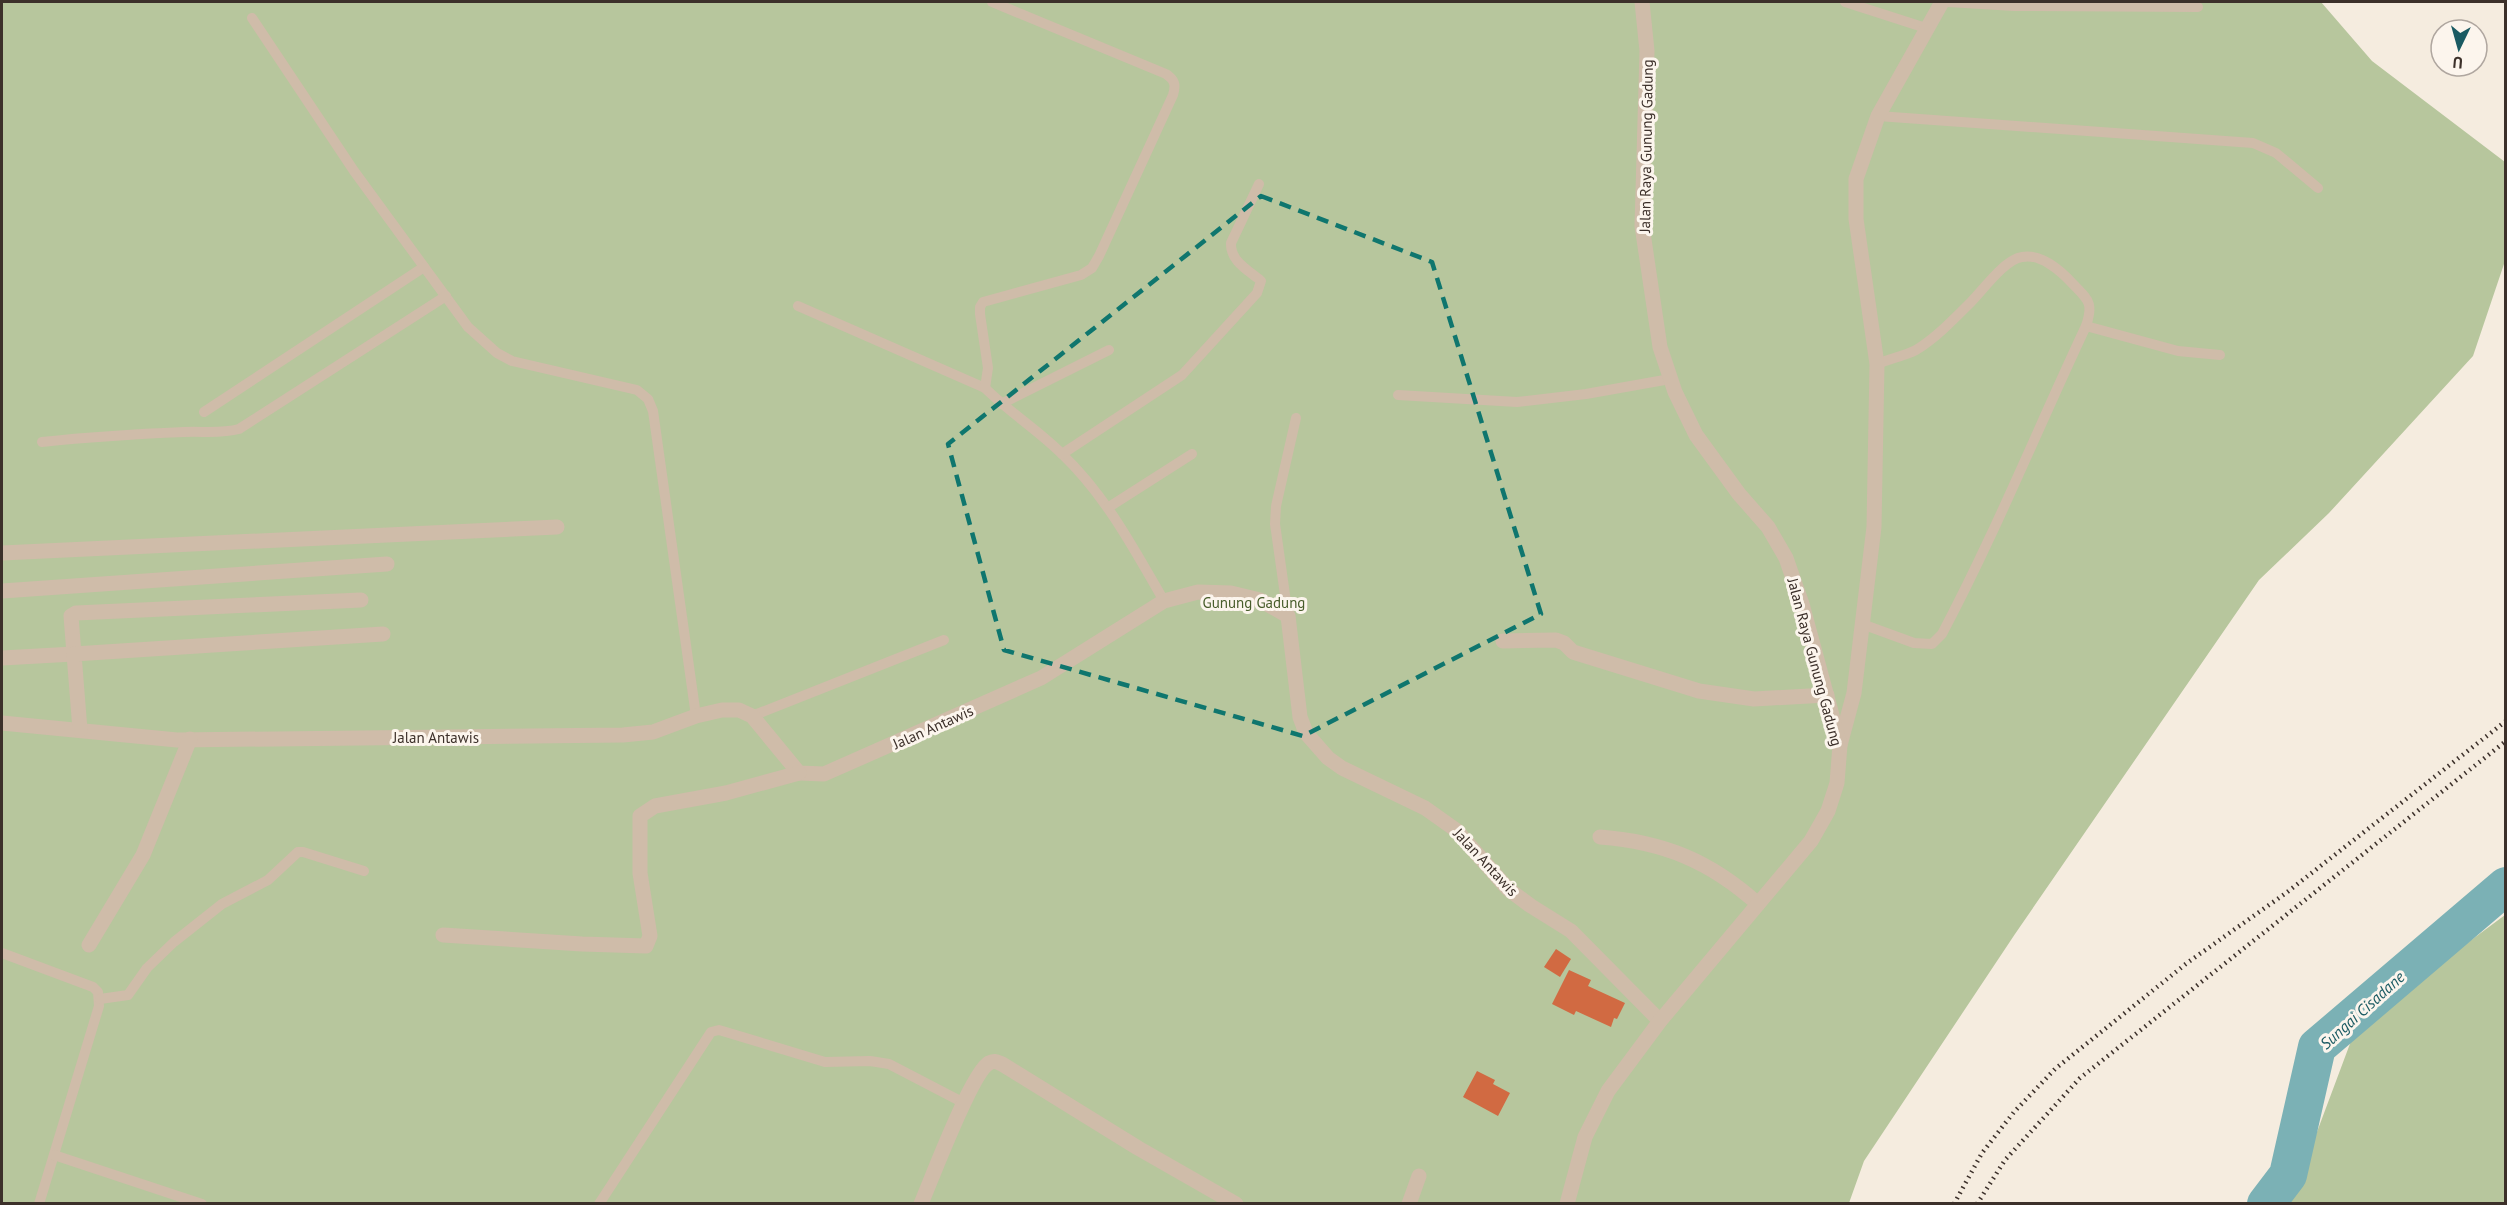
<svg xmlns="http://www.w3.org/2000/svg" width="2507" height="1205" viewBox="0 0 2507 1205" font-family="'PT Sans',sans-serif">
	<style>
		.green { fill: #b7c69d }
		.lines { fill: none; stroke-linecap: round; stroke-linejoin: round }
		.river { stroke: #7bb1b5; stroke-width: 38 }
		.building { fill: #d16a42 }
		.service { stroke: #cfbca9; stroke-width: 10 }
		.minor { stroke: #cfbca9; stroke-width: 15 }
		.tertiary { stroke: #cfbca9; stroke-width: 15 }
		.rail { stroke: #3c302a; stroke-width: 4.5; stroke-dasharray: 1.5 4.5; stroke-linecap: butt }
		.marked { fill: none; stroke: #0f766e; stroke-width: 4.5; stroke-dasharray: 12 8; stroke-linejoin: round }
		.labels { text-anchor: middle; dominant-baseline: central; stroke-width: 6; stroke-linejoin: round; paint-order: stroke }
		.street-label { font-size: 15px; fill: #3c302a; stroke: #fcf5ed }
		.park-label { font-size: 15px; fill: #485d2b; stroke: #fcf5ed }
		.water-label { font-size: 16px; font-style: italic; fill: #1a5a62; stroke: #fcf5ed }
	</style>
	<rect width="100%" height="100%" fill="#f5ecdf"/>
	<g class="green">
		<path d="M2 2H2321L2372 61 2505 162V261L2473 356 2329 513 2259 580 2015 934 1864 1161 1849 1203 2 1204Z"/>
		<path d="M2505 915V1203H2282L2299 1180 2357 1025Z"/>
	</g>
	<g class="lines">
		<path class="river" d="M2266 1204 2288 1175 2317 1047 2506 886"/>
	</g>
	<g class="building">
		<path d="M1556 949 1571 959 1560 977 1544 967Z"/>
		<path d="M1569 970 1591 980 1588 986 1625 1003 1617 1019 1614 1018 1611 1027 1576 1011 1574 1015 1552 1004Z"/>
		<path d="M1477 1071 1495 1080 1493 1084 1510 1093 1498 1116 1463 1097Z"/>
	</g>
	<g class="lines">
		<g class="service">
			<path d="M1845 2 1929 29"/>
			<path d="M1948 2 2014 6 2198 7"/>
			<path d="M252 18 354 171 468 327 497 353 512 361 637 390 648 399 653 411 696 716"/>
			<path d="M1878 116 2253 143 2276 153 2318 188"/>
			<path d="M798 306 985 388C1009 412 1038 430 1062 454 1106 496 1134 549 1164 601"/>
			<path d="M2086 326 2178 351 2220 355"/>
			<path d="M985 388 988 368 980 314V307L983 302 1081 275 1092 268 1099 256 1173 95C1176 85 1175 80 1166 74L992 2"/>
			<path d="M1398 395 1517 402 1586 394 1670 379"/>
			<path d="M1001 404 1109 350"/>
			<path d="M204 412 424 267"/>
			<path d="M42 442C89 437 136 434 184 432 203 431 221 434 239 429L446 296"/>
			<path d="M1062 454 1182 375 1257 293 1261 281C1248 270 1230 261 1231 243L1259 184"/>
			<path d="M1109 507 1192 454"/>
			<path d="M1288 616 1275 524 1276 506 1296 418"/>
			<path d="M1862 624 1914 643 1932 644 1942 634C1995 534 2038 428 2086 326 2094 302 2088 300 2072 283 2060 270 2040 253 2022 257 2005 259 1983 290 1971 302 1955 318 1936 338 1916 350 1904 356 1889 359 1877 364"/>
			<path d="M752 716 944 640"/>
			<path d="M2 953 93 987 98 992 99 1006 39 1204"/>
			<path d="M100 999 128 995 147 968 174 942 222 904 268 880 298 852H303L364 871"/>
			<path d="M54 1155 202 1204"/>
			<path d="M599 1204 711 1032 719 1030 825 1062 870 1061 889 1064 964 1103"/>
		</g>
		<g class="minor">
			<path d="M2 553 557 527"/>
			<path d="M2 591 387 564"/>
			<path d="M1503 641 1556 640 1564 643 1573 652 1699 691 1754 699 1827 695"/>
			<path d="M2 658 74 654 71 616 76 613 361 600"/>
			<path d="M2 723 177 740 623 735 653 732 696 716 722 710H739L752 716 799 773 824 774 1041 678 1164 601 1198 592 1231 593 1260 600 1288 616 1300 717 1306 733 1328 758 1342 768 1425 808 1456 830 1508 889 1531 906 1571 931 1660 1021"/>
			<path d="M80 730 74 654 383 634"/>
			<path d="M1840 745 1854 693 1874 527 1877 364 1856 219V179L1878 116 1942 2"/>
			<path d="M1600 837C1664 842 1710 861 1758 904"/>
			<path d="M443 935 582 944 646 946 650 936 640 873V816L655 806 726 793 799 773"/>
			<path d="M89 945 143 855 190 739"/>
			<path d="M921 1204C931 1180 972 1072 989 1063 994 1060 997 1062 1002 1064L1138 1148 1236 1204"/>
			<path d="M1409 1204 1419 1176"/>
		</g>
		<path class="tertiary" d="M1567 1204 1585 1137 1608 1091 1660 1021 1811 841 1828 811 1837 783 1840 745 1802 604 1786 558 1768 527 1739 494 1696 435 1675 392 1660 347 1642 226 1647 51 1642 2"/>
		<g class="rail">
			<path d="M1954 1204 1982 1153 2014 1112 2055 1069 2187 963 2286 893 2506 721"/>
			<path d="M1977 1204 2005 1160 2080 1078 2506 741"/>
		</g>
	</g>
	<path class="marked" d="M1261 196 1432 262 1541 614 1303 736 1004 650 948 444Z"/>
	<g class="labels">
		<g class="street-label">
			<text transform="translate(1646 146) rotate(-89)">Jalan Raya Gunung Gadung</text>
			<text transform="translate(1815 662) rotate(75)">Jalan Raya Gunung Gadung</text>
			<text transform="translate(933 727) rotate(-24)">Jalan Antawis</text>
			<text x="436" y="737">Jalan Antawis</text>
			<text transform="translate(1486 862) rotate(47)">Jalan Antawis</text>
		</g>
		<g class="park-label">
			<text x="1254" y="602">Gunung Gadung</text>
		</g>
		<g class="water-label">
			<text transform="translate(2362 1010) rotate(-42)">Sungai Cisadane</text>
		</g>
	</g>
	<rect width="2507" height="1205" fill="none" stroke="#3c302a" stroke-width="6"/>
	<g transform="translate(2459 48) rotate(185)"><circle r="28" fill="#fcf5ed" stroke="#afa69f" stroke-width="1.5"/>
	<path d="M0-4.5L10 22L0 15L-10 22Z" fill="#1a5a62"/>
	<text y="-9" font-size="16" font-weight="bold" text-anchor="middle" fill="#3c302a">U</text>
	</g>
</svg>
